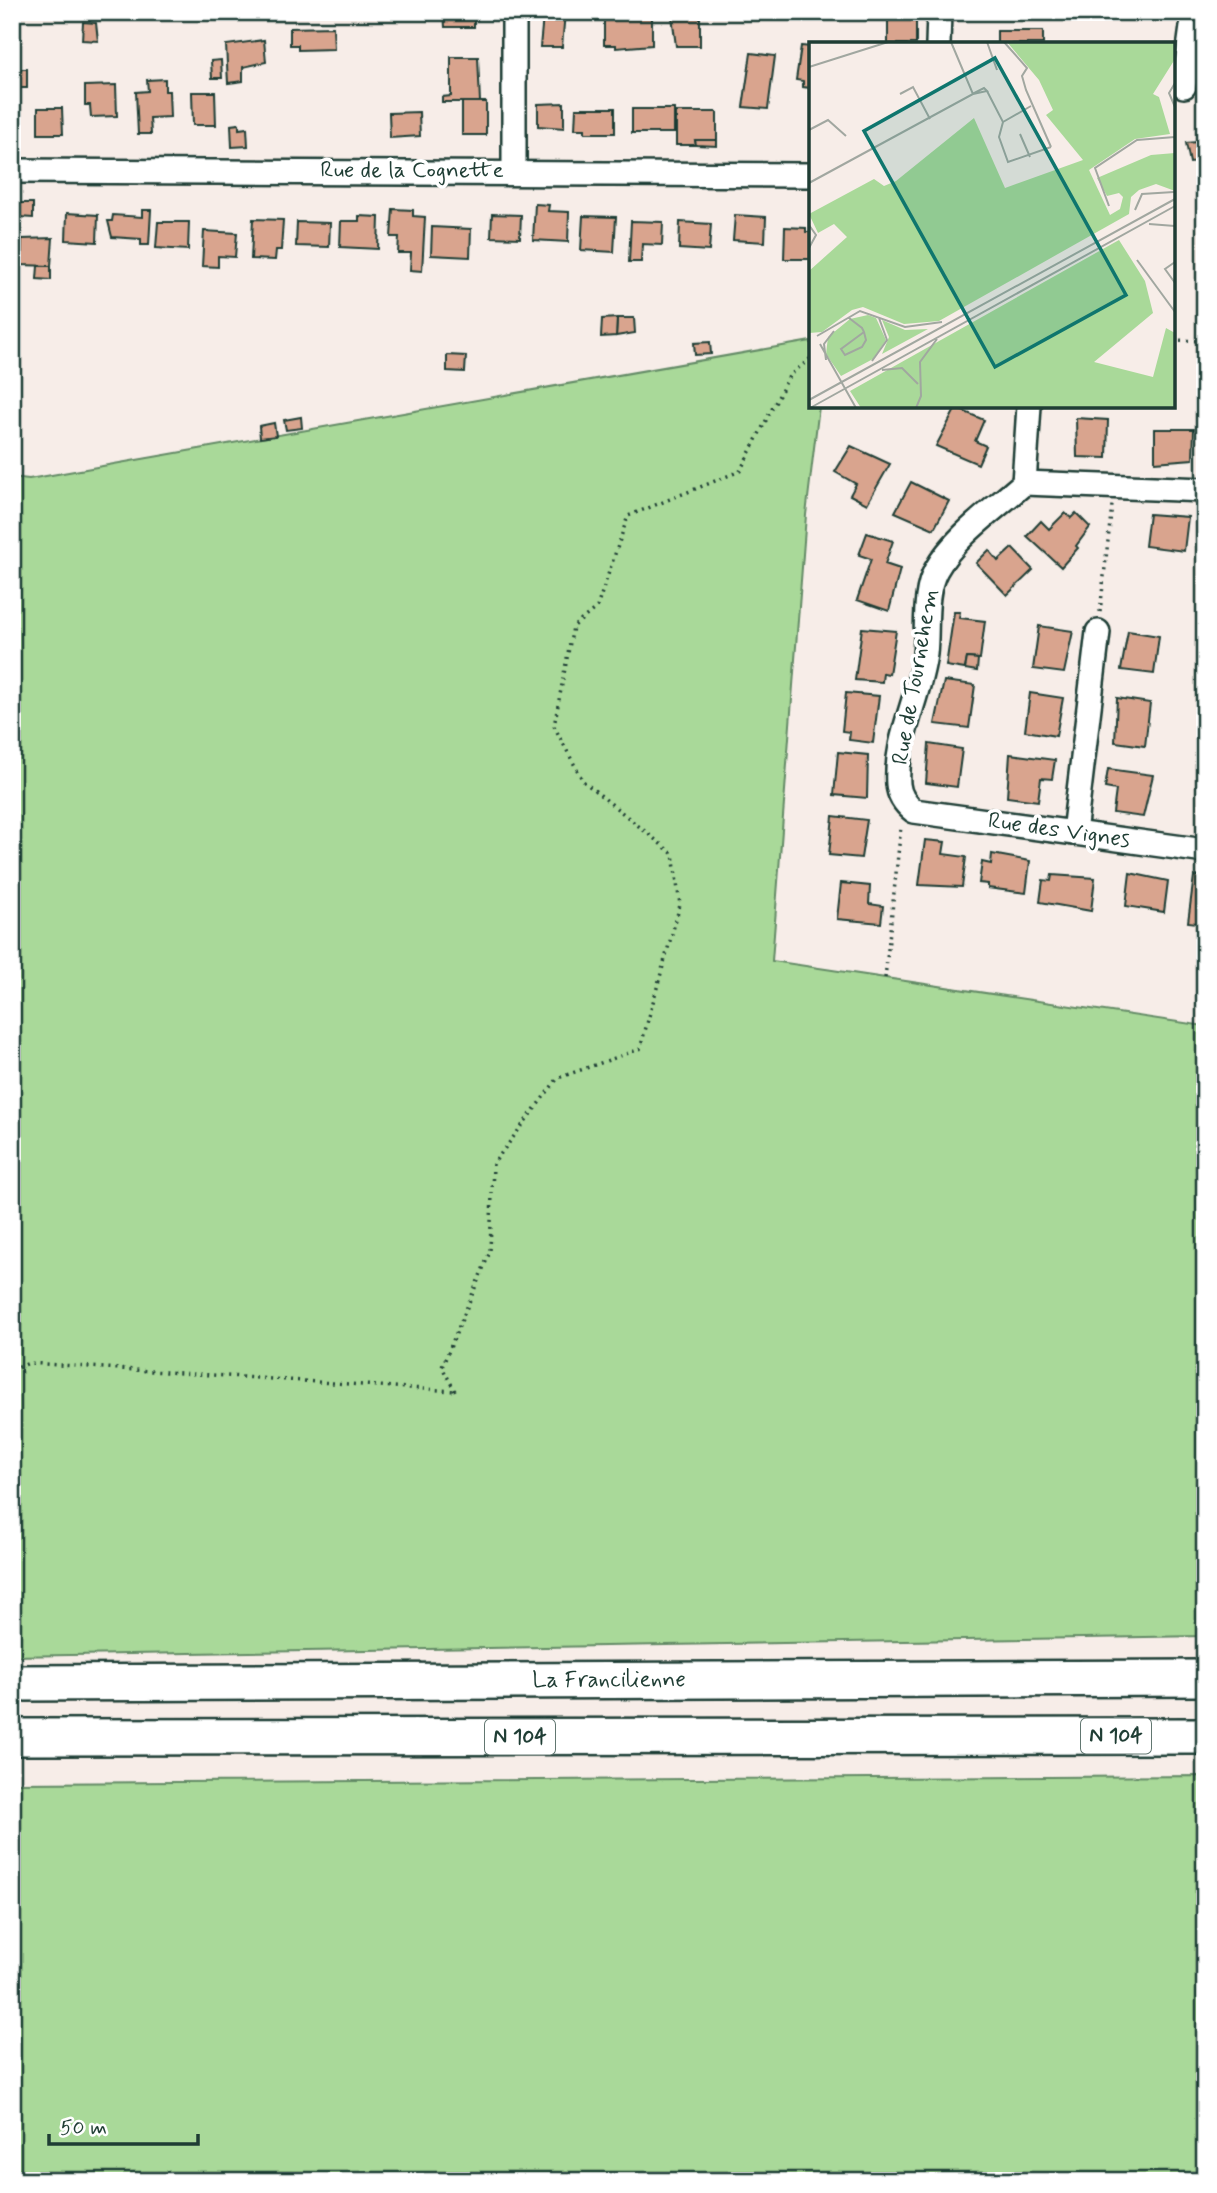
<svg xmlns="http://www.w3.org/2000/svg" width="1217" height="2193" viewBox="0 0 1217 2193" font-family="Mynerve,sans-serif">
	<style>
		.green { fill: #a9d999; stroke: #648b66; stroke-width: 2 }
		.building { fill: #d9a48e; stroke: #1f3d34; stroke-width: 2 }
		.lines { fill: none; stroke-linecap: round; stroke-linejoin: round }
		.minor-casing { stroke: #1f3d34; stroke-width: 28 }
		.highway-casing { stroke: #1f3d34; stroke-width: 40 }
		.path { stroke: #1f3d34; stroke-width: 3.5; stroke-dasharray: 2 5; stroke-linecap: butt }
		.minor { stroke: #fff; stroke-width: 23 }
		.highway { stroke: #fff; stroke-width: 35 }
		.labels { text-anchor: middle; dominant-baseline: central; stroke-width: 7; stroke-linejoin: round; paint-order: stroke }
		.shield { fill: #fff; stroke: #627771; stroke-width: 2 }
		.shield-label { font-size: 21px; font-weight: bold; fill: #1f3d34 }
		.street-label { font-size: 23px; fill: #1f3d34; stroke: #fff }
		.inset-road { fill: none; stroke: #a1a7a0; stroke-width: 2 }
		.view { fill: #0f766e; fill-opacity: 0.15; stroke: #0f766e; stroke-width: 3.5 }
		.inset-edge { fill: none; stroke: #1f3d34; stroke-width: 3.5 }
	</style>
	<rect width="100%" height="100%" fill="#f7ede8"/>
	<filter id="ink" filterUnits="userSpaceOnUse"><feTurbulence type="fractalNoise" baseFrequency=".0143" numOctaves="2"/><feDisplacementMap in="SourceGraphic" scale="14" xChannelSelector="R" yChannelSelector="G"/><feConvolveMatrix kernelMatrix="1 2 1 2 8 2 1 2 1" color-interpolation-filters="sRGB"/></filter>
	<g filter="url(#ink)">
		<g class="green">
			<path d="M811 341V406H819L806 515 772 961 1205 1026V1636L12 1656V477L29 479Z"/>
			<path d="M1205 1776V2181H12V1783Z"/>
		</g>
		<g class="building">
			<path d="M444 12H474V27H445Z"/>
			<path d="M538 12H565L562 47H540L543 16H538Z"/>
			<path d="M630 12H652V45L616 48V45H604V17H630Z"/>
			<rect x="888" y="12" width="28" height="32"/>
			<path d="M672 16H700V46H676Z"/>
			<path d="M83 22 96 23 98 41 82 40Z"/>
			<path d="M333 27 334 49 298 50V45H290V28Z"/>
			<rect x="997" y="31" width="46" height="13"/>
			<path d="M264 40 266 62 243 67V81L228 83 226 45Z"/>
			<path d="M801 46 811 47V88L803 87V81L796 80Z"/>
			<path d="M751 53 775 56 768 109 743 107Z"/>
			<path d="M451 57H478L480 102H442V97L451 96Z"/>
			<path d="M221 60 222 78H212L211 61Z"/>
			<rect x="19" y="69" width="8" height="19"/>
			<path d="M165 79V91H169L170 117 150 118 151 134H138L136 92 148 91 147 80Z"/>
			<path d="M116 85 117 116 91 117 90 105H85V86Z"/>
			<path d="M192 92H215L216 125H193Z"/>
			<rect x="462" y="102" width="24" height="33"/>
			<path d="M564 103V128L538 126V104Z"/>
			<path d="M38 108H62L63 134H38Z"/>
			<path d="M576 108H615V133H585V129H575Z"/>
			<rect x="632" y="109" width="42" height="24"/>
			<path d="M419 112 420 136 390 138 389 113Z"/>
			<path d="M676 112H717V140H695L696 145H676Z"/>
			<path d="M239 124V129L247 128 248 146 232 147 231 125Z"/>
			<path d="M695 140H717V146L696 145Z"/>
			<path d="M1205 141V161L1198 162 1197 142Z"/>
			<path d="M1197 142 1198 162 1190 163 1186 143Z"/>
			<path d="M19 203H33V218L19 217Z"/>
			<path d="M535 204 549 205 548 211 569 212 568 242 533 240Z"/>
			<path d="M393 209 413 210V216L425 217 422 271 410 270 411 253H398L399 237H391Z"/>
			<path d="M142 210H151L149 245H141V239L112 237 108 221H112L113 215 142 217Z"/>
			<path d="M67 213 98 215 97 242 66 240Z"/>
			<path d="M492 214 521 215 520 238 491 237Z"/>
			<path d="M735 215 766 217 765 242 733 240Z"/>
			<path d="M359 216 379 217 378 249 340 247 341 221H359Z"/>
			<path d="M583 216 616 217 614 252 581 250Z"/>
			<path d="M253 219 283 220 281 250H276L275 260 251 259Z"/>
			<path d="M631 221 663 222 662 245 642 244 641 262H629Z"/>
			<path d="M158 222H189L188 250 156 248Z"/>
			<path d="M297 222 330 223 329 247 296 246Z"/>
			<path d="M680 222 711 224 709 251 679 249Z"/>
			<path d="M432 227 471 229 470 257 431 255Z"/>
			<path d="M785 227 806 228V232H811V259H784Z"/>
			<path d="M204 231 237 233 235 257 218 256V267L202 266Z"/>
			<path d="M53 238 51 266 21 265 22 239Z"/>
			<path d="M38 266H51V280L37 279Z"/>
			<path d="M617 318H634L635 333 616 336Z"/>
			<path d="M617 318 616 336 601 337 602 319Z"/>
			<path d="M710 342 711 354 695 355 694 343Z"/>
			<path d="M447 355 466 356 465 372 447 371Z"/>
			<path d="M956 408 984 420 975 441 986 446 978 464 936 446Z"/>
			<path d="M301 417 302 428 286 430 284 420Z"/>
			<path d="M1076 418 1108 420 1107 458 1077 457Z"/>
			<path d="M274 423 276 436 260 438 259 426Z"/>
			<path d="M1155 429H1194L1193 459 1155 462Z"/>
			<path d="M851 446 890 464 867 504 850 495 856 484 835 472Z"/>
			<path d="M911 482 949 501 934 529 895 512Z"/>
			<path d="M1065 513 1071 518 1076 513 1090 527 1076 546 1078 548 1061 567 1027 536 1041 521 1049 529Z"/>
			<path d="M1149 514 1188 517 1184 551 1145 546Z"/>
			<path d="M867 533 893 541 885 564 900 569 889 611 857 600 871 559 859 555Z"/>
			<path d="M1012 548 1033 570 1007 595 976 563 989 550 998 561Z"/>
			<path d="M954 612H960L959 618 985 621 980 659 967 658 965 669 946 666Z"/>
			<path d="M1039 626 1073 631 1064 673 1033 669Z"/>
			<path d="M862 628 896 631 889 674 883 673 882 682 855 680Z"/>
			<path d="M1128 631 1159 636 1154 674 1121 670Z"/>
			<path d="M967 658 978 659 977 671 965 669Z"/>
			<path d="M944 681 975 685 969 728 935 724Z"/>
			<path d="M846 693 879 696 873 743 849 740 850 732 842 731Z"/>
			<path d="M1030 693 1063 698 1056 736 1025 731Z"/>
			<path d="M1117 698 1150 703 1145 746 1115 742Z"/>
			<path d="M1205 720V760L1196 759Z"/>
			<path d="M929 744 962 749 957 787 926 783Z"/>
			<path d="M838 752 868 755 867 798 834 795Z"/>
			<path d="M1010 754 1055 760 1052 779 1041 778 1038 801 1007 797Z"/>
			<path d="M1108 769 1153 775 1143 817 1113 813 1116 790 1105 788Z"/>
			<path d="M833 816 867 820 861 858 829 855Z"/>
			<path d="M925 840 945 842 943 854 966 857 962 887 919 885Z"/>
			<path d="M992 854 1030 861 1026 893 988 888V884L979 883 982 862 991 864Z"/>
			<path d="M1130 873 1168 881 1164 912 1126 906Z"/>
			<path d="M1052 875 1095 878 1091 911 1040 902 1043 880 1051 881Z"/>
			<path d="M1194 876 1205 877V924L1188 922Z"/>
			<path d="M841 883 870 886 869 904 883 906 881 923 837 919Z"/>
		</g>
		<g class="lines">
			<g class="minor-casing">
				<g id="minor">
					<path d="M938 44 939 12"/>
					<path d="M1184 86 1194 12"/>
					<path d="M12 171 811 175"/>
					<path d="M514 171V12"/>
					<path d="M1029 406 1024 483C995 509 955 536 936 570 923 594 928 628 925 654 919 699 895 738 898 784 899 796 905 804 914 811L1205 851"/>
					<path d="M1024 483 1205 490"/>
					<path d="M1074 833 1098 632"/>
				</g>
			</g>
			<g class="highway-casing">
				<g id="highway">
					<path id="s1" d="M12 1683 1205 1678"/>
					<path d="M12 1737 1205 1736"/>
				</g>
			</g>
			<g class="path">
				<path d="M1173 340 1205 341"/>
				<path d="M1100 612 1112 505"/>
				<path d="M885 978 901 826"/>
				<path d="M12 1370 29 1363 455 1391"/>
				<path d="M455 1391 442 1367 490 1252 493 1164 558 1078 640 1049 680 905 673 854 583 781 554 726 573 627 597 607 628 516 740 471 789 376 811 358"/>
			</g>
			<use href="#minor" class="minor"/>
			<use href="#highway" class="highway"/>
		</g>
	</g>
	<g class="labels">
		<g class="shield">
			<rect x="1081" y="1718.5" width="70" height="35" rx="5"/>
			<rect x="485" y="1719.5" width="70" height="35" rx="5"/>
		</g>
		<g class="shield-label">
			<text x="1116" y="1736">N 104</text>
			<text x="520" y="1737">N 104</text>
		</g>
		<g class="street-label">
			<text x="412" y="171">Rue de la Cognette</text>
			<text transform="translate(916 677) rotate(-80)">Rue de Tournehem</text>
			<text transform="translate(1059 831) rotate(8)">Rue des Vignes</text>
			<text stroke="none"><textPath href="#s1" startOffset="597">La Francilienne</textPath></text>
		</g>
	</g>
	<g transform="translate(809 42)">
		<rect width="366" height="366" fill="#f7ede8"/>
		<path d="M198 0H366V17L344 52 350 55 361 92 326 97 280 128 301 173 311 167 314 155 310 151 298 154 288 136 342 113 366 111V149L347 142 330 148 322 155 320 172 130 279 95 282 54 265 43 268 13 290 0 291V229L38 195 25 182 9 191 0 172 65 137 75 144 87 139 165 76 196 146 274 118 237 73 244 68 230 38ZM310 198 336 239 344 271 285 320 344 335 357 286 366 291V366H52L41 349ZM59 273 67 276 77 298 64 317 32 334 17 312 19 295 41 277ZM73 278 96 288 119 287 73 312 80 295Z" fill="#a9d999"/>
		<path class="inset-road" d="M178 0 188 28M195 0 218 26 213 34 217 48 242 105M0 25 79 0M366 41 360 51 366 65M175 46 178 49 164 52 165 51ZM178 49 194 80 190 95 199 120 242 105M91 52 104 45 121 77M194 80 222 64M0 88 19 78 37 94M211 92 221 115M0 141 164 52 142 0M300 164 286 126 328 98 366 95M326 168 333 152 365 150M340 182 366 184M0 183 7 193 0 206M328 218 366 270M366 220 356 227 366 241M40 276 53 286 55 290 57 298 53 305 36 313 32 307 55 290M8 294 51 269 96 285 133 280M11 302 47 366M17 318 15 302 25 289M63 319 78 298 70 276M73 328 93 326 109 342M0 358 366 157M1 366 366 164M107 366 112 354 111 320 128 297"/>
		<path class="view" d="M186 16 317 253 186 325 55 89Z"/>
		<rect width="366" height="366" class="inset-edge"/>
	</g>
	<rect width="1217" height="2193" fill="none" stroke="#fff" stroke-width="42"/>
	<rect x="21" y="21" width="1175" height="2151" fill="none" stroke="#1f3d34" stroke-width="2.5" filter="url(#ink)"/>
	<path d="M49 2134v10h149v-10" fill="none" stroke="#1f3d34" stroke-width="3.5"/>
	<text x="60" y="2134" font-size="21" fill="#1f3d34" stroke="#ffffff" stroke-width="5" paint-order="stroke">50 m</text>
</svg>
